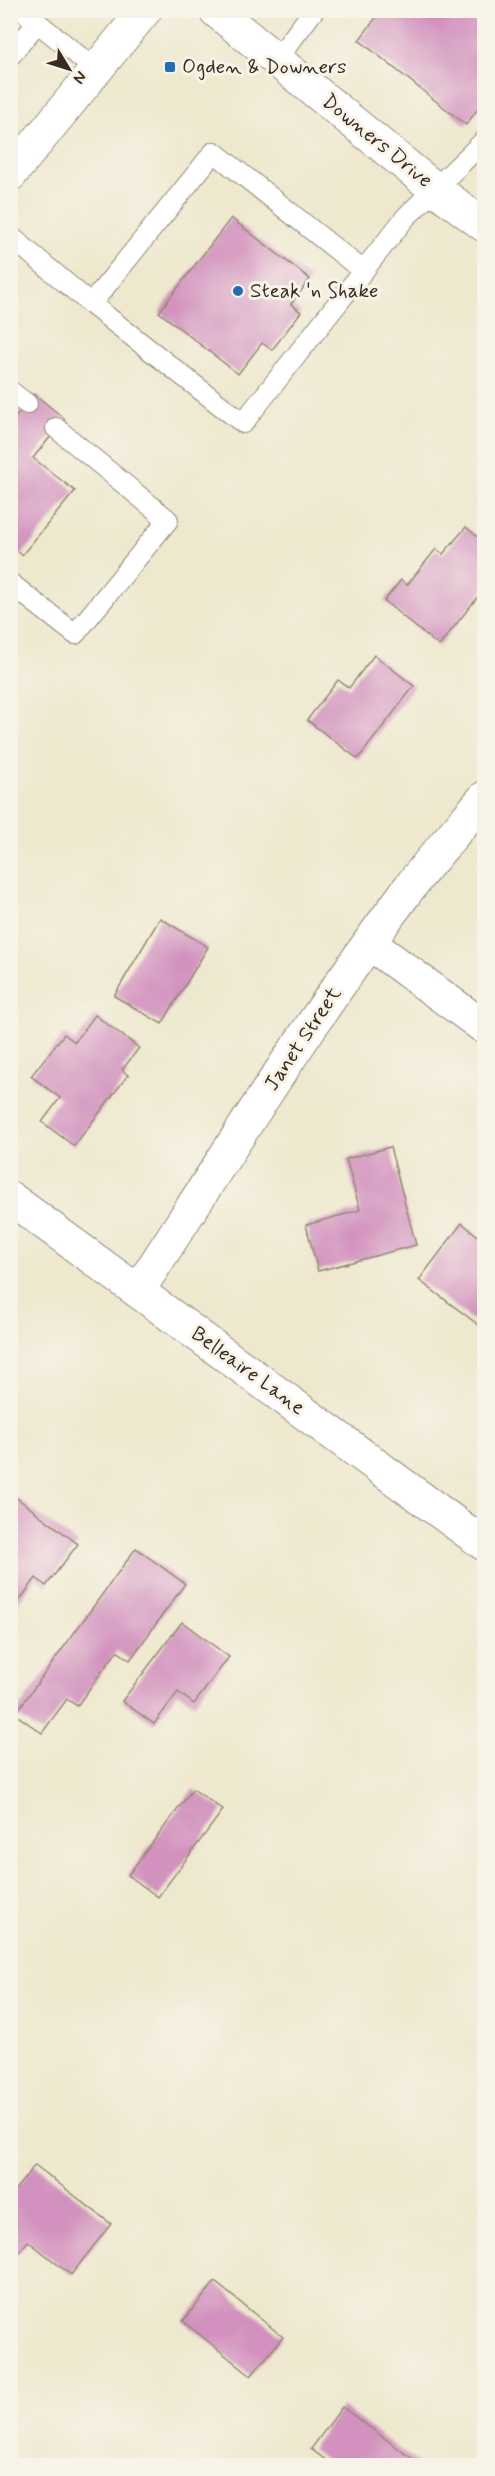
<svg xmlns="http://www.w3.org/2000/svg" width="495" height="2476" viewBox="0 0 495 2476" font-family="Mynerve,sans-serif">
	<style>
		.building { fill: #d291be }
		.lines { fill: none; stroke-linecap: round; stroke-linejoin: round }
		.service-casing { stroke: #948976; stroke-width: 22 }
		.minor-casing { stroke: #948976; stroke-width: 35 }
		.primary-casing { stroke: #948976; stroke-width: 35 }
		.service { stroke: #fff; stroke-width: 20 }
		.minor { stroke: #fff; stroke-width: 33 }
		.primary { stroke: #fff; stroke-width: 33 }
		.poi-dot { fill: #1f6fb2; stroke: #f7f3e8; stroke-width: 2 }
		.labels { text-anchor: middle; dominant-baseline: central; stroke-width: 6; stroke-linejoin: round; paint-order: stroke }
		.poi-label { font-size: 21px; fill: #3b2a1e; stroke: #f7f3e8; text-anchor: start }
		.street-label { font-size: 21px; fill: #3b2a1e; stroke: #f7f3e8 }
	</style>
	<rect width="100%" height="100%" fill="#f7f3e8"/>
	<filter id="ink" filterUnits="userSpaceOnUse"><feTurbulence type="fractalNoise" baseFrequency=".0167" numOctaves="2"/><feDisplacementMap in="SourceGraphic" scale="12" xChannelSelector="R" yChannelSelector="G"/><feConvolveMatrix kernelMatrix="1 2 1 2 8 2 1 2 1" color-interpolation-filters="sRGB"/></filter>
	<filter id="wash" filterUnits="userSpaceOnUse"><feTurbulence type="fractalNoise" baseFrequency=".008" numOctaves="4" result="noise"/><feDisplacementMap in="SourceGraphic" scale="24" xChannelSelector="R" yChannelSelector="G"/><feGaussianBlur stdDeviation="1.35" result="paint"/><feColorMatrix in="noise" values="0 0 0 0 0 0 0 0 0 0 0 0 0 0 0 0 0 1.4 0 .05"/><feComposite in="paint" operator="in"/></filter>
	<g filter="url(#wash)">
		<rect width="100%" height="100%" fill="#eee8ce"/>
		<g id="blocks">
			<g class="building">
				<path d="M382 10H484V101L466 125 359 40Z"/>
				<path d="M231 218 310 279 291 304 301 312 272 350 262 343 238 374 159 312Z"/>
				<path d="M34 394 65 419 33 458 75 491 22 555 10 545V424Z"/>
				<path d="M466 527 484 542V589L439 646 384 601 401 580 407 585 436 549 443 554Z"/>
				<path d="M374 655 414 686 358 759 307 720 338 680 349 688Z"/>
				<path d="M160 918 208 947 162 1024 114 996Z"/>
				<path d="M95 1015 139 1048 122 1070 128 1075 74 1146 42 1122 60 1098 31 1076 64 1034 75 1042Z"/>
				<path d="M390 1147 416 1245 318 1271 306 1225 360 1210 346 1159Z"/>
				<path d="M462 1223 484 1241V1329L419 1280Z"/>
				<path d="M17 1498 78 1544 46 1586 36 1578 16 1605 10 1601V1506Z"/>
				<path d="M136 1548 185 1584 130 1660 117 1651 77 1706 67 1699 42 1733 15 1714Z"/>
				<path d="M182 1622 229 1657 194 1704 178 1692 154 1724 122 1701Z"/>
				<path d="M193 1789 223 1810 158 1897 128 1875Z"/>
				<path d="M35 2165 111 2224 71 2275 28 2241 17 2255 10 2250V2196Z"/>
				<path d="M215 2282 283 2337 251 2376 183 2321Z"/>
				<path d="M342 2407 422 2466H334L311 2449Z"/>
			</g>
		</g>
	</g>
	<g filter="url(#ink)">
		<use href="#blocks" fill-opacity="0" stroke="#948976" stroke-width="1.5"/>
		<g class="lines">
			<g class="service-casing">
				<g id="service">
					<path d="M22 10 96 70"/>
					<path d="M10 56 37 23"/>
					<path d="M277 59 314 10"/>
					<path d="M10 236 91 304 243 423 405 218 484 141"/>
					<path d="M91 304 214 152 362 270"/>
					<path d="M10 391 27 404"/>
					<path d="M10 583 75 634 168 520 56 428"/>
				</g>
			</g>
			<g class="minor-casing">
				<g id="minor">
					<path d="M215 10 434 188 484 225"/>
					<path d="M369 943 484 1027"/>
					<path d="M10 1198 484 1544"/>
					<path d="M138 1291C226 1155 312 1018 409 888 433 857 459 828 484 798"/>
				</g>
			</g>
			<g class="primary-casing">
				<path id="primary" d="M10 175 145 10"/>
			</g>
			<use href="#service" class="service"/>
			<use href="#minor" class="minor"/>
			<use href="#primary" class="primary"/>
		</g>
	</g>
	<g class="poi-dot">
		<rect x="164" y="61" width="12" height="12" rx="3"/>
		<circle cx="238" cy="291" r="6"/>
	</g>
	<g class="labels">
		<g class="poi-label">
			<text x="182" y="67">Ogden &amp; Downers</text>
			<text x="250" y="291">Steak 'n Shake</text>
		</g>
		<g class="street-label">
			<text transform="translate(377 141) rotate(39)">Downers Drive</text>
			<text transform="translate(303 1039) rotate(-56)">Janet Street</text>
			<text transform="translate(248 1371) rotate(36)">Belleaire Lane</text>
		</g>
	</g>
	<rect width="495" height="2476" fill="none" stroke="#f7f3e8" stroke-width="36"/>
	<g transform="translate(69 69) rotate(128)" stroke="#f7f3e8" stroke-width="4.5" paint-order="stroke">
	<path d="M0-4.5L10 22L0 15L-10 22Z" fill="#3b2a1e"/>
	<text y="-9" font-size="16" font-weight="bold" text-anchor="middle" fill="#3b2a1e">N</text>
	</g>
</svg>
